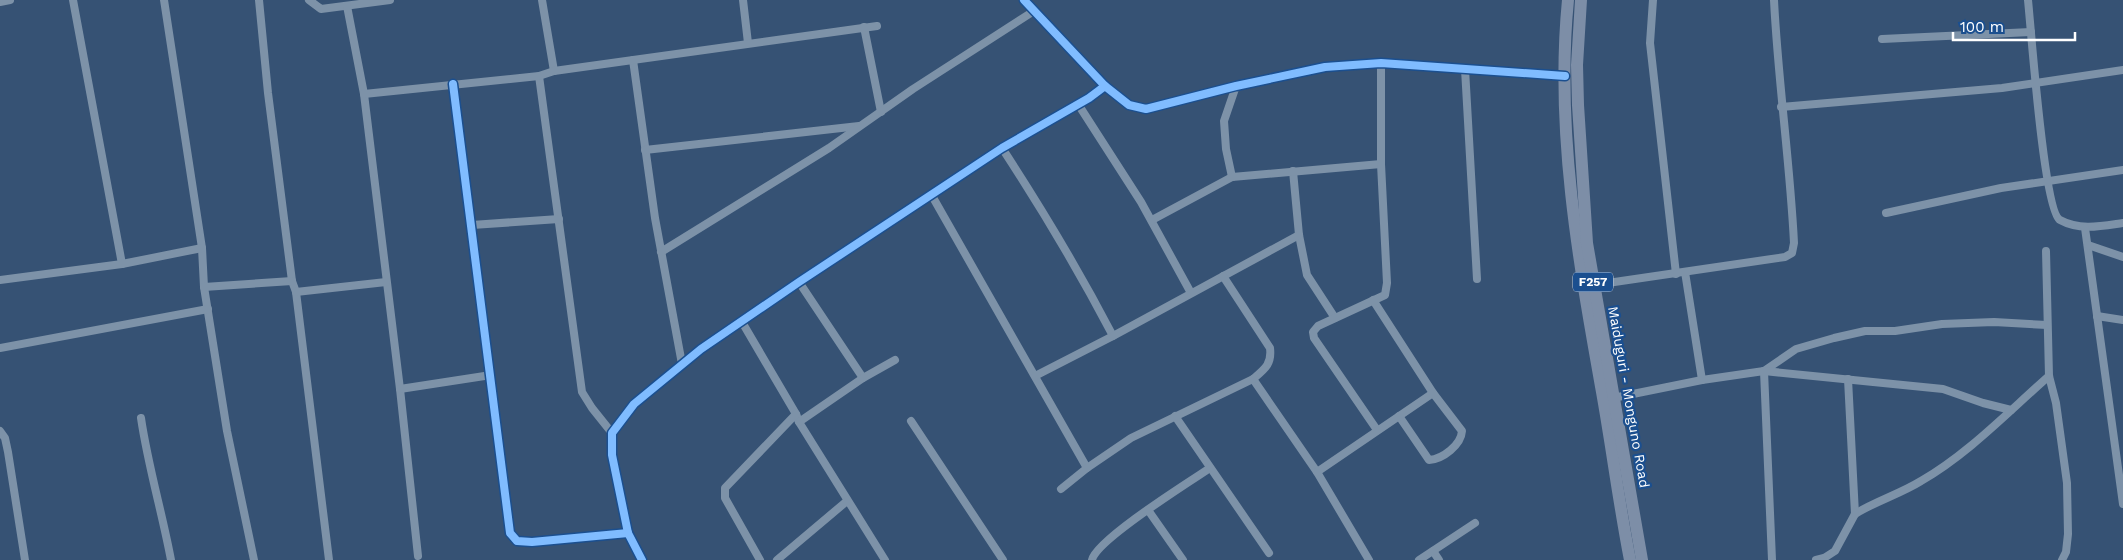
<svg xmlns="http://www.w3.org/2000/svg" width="2123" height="560" viewBox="0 0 2123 560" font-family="'Work Sans',sans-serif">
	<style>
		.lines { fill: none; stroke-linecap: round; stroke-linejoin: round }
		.minor { stroke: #7d92a8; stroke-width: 8 }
		.primary { stroke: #7d8ea7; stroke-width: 12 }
		.cycleway-casing { stroke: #1b4f8f; stroke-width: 11 }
		.cycleway { stroke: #80bcff; stroke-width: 8 }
		.labels { text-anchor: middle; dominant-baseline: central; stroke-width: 4.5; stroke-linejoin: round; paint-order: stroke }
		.shield { fill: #1b4f8f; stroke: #bbcadd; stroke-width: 1 }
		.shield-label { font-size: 12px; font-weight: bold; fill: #fff }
		.street-label { font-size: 14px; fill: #fff; stroke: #1b4f8f }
	</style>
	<rect width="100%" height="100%" fill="#365274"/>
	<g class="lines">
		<g class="minor">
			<path d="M73 0 122 264"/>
			<path d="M164 0 202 248 204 287 227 431 254 560"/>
			<path d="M259 0 268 93 292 281 296 292 329 560"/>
			<path d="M309 0 321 9 390 0"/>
			<path d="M542 0 554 71"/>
			<path d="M743 0 748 43"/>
			<path d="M1024 0 1105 86 1129 105 1146 109 1236 86 1325 67 1381 63 1565 76"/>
			<path d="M1653 0 1650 43 1676 274"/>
			<path d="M2028 0C2031 28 2044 212 2060 220 2080 231 2102 226 2123 223"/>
			<path d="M0 2 10 0"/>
			<path d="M347 6 364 94 400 389 418 556"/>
			<path d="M864 27 881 112"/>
			<path d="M1882 39 2031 32"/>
			<path d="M633 60 655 218 682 364"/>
			<path d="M1465 69 1477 279"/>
			<path d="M539 76 582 392 592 408 612 433"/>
			<path d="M453 84 510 533 517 541 532 542 628 533"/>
			<path d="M364 94 539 76 554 71 877 26"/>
			<path d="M1078 104 1141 202 1191 293"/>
			<path d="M1781 107 2002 88 2123 70"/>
			<path d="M1002 148C1042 209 1079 271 1113 336"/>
			<path d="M645 150 859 126"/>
			<path d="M1293 171 1299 235 1307 275 1335 318"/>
			<path d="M1232 177 1226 149 1224 121 1236 86"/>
			<path d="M931 194 1087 468"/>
			<path d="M1886 213 2001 188 2123 170"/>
			<path d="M1152 220 1232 177 1381 164"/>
			<path d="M472 225 559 219"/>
			<path d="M2085 228 2123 504"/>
			<path d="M2088 245 2123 257"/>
			<path d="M2046 251 2049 376 2056 403 2067 483 2068 534 2066 552 2062 560"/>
			<path d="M661 252 829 148 913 89 1034 11"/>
			<path d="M1685 272 1702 380"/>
			<path d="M0 280 122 264 202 248"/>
			<path d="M799 282 863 378"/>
			<path d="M1594 285 1785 257 1792 253 1794 243C1790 162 1778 81 1774 0"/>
			<path d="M204 287 292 281"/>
			<path d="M296 292 386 282"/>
			<path d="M1373 300 1433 393 1462 431C1461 445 1443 459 1429 460L1399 416"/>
			<path d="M2097 316 2123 320"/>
			<path d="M742 322 796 414 799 422 885 560"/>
			<path d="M0 348 208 309"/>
			<path d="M1764 371 1796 349 1834 338 1865 331H1895L1942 324 1994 322 2047 325"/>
			<path d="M1764 371 1772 560"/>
			<path d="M1035 376 1113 336 1299 235"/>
			<path d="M1253 379 1317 472 1369 560"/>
			<path d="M400 389 491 375"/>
			<path d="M1613 398 1702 380 1764 371 1943 389 1983 403 2011 410"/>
			<path d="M1175 416 1269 553"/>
			<path d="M141 418C148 466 162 512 171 560"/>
			<path d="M911 421 1003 560"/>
			<path d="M799 422 863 378 895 360"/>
			<path d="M1377 430 1314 338 1313 332 1318 326 1385 295 1387 283 1381 164V63"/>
			<path d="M0 431 5 438 8 452 25 560"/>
			<path d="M1317 472 1433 393"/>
			<path d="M1061 489 1087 468 1131 438 1253 379C1265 369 1272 364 1270 348L1223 276"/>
			<path d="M1148 510 1183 560"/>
			<path d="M1855 514C1876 501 1900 494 1921 481 1968 454 2008 412 2049 376"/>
			<path d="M1433 551 1439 560"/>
			<path d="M642 560 628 533 612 455V433L634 404 701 349 799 282 1002 148 1089 98 1105 86"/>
			<path d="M760 560 725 498V488L796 414"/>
			<path d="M777 560 847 501"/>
			<path d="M1092 560C1096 540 1189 482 1210 468"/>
			<path d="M1419 560 1475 523"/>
			<path d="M1816 560 1824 558 1835 551 1855 514 1848 379"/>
		</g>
		<g class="primary">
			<path d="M1568 0C1555 131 1579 263 1602 392 1612 448 1619 504 1630 560"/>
			<path d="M1581 0 1577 65 1578 105 1587 243 1642 560"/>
		</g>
		<g class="cycleway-casing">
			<g id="cycleway">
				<path d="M1024 0 1105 86 1129 105 1146 109 1236 86 1325 67 1381 63 1565 76"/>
				<path d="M453 84 510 533 517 541 532 542 628 533"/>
				<path d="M642 560 628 533 612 455V433L634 404 701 349 799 282 1002 148 1089 98 1105 86"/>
			</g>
		</g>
		<use href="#cycleway" class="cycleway"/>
	</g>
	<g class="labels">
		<rect class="shield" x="1573" y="272.5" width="40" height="19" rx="4"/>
		<g class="shield-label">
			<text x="1593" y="282">F257</text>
		</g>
		<g class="street-label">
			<text transform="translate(1629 397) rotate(80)">Maiduguri - Monguno Road</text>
		</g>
	</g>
	<path d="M1953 32v8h122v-8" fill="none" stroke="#ffffff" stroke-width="2.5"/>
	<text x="1960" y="32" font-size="15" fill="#ffffff" stroke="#1b4f8f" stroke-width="4" paint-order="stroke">100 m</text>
</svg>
